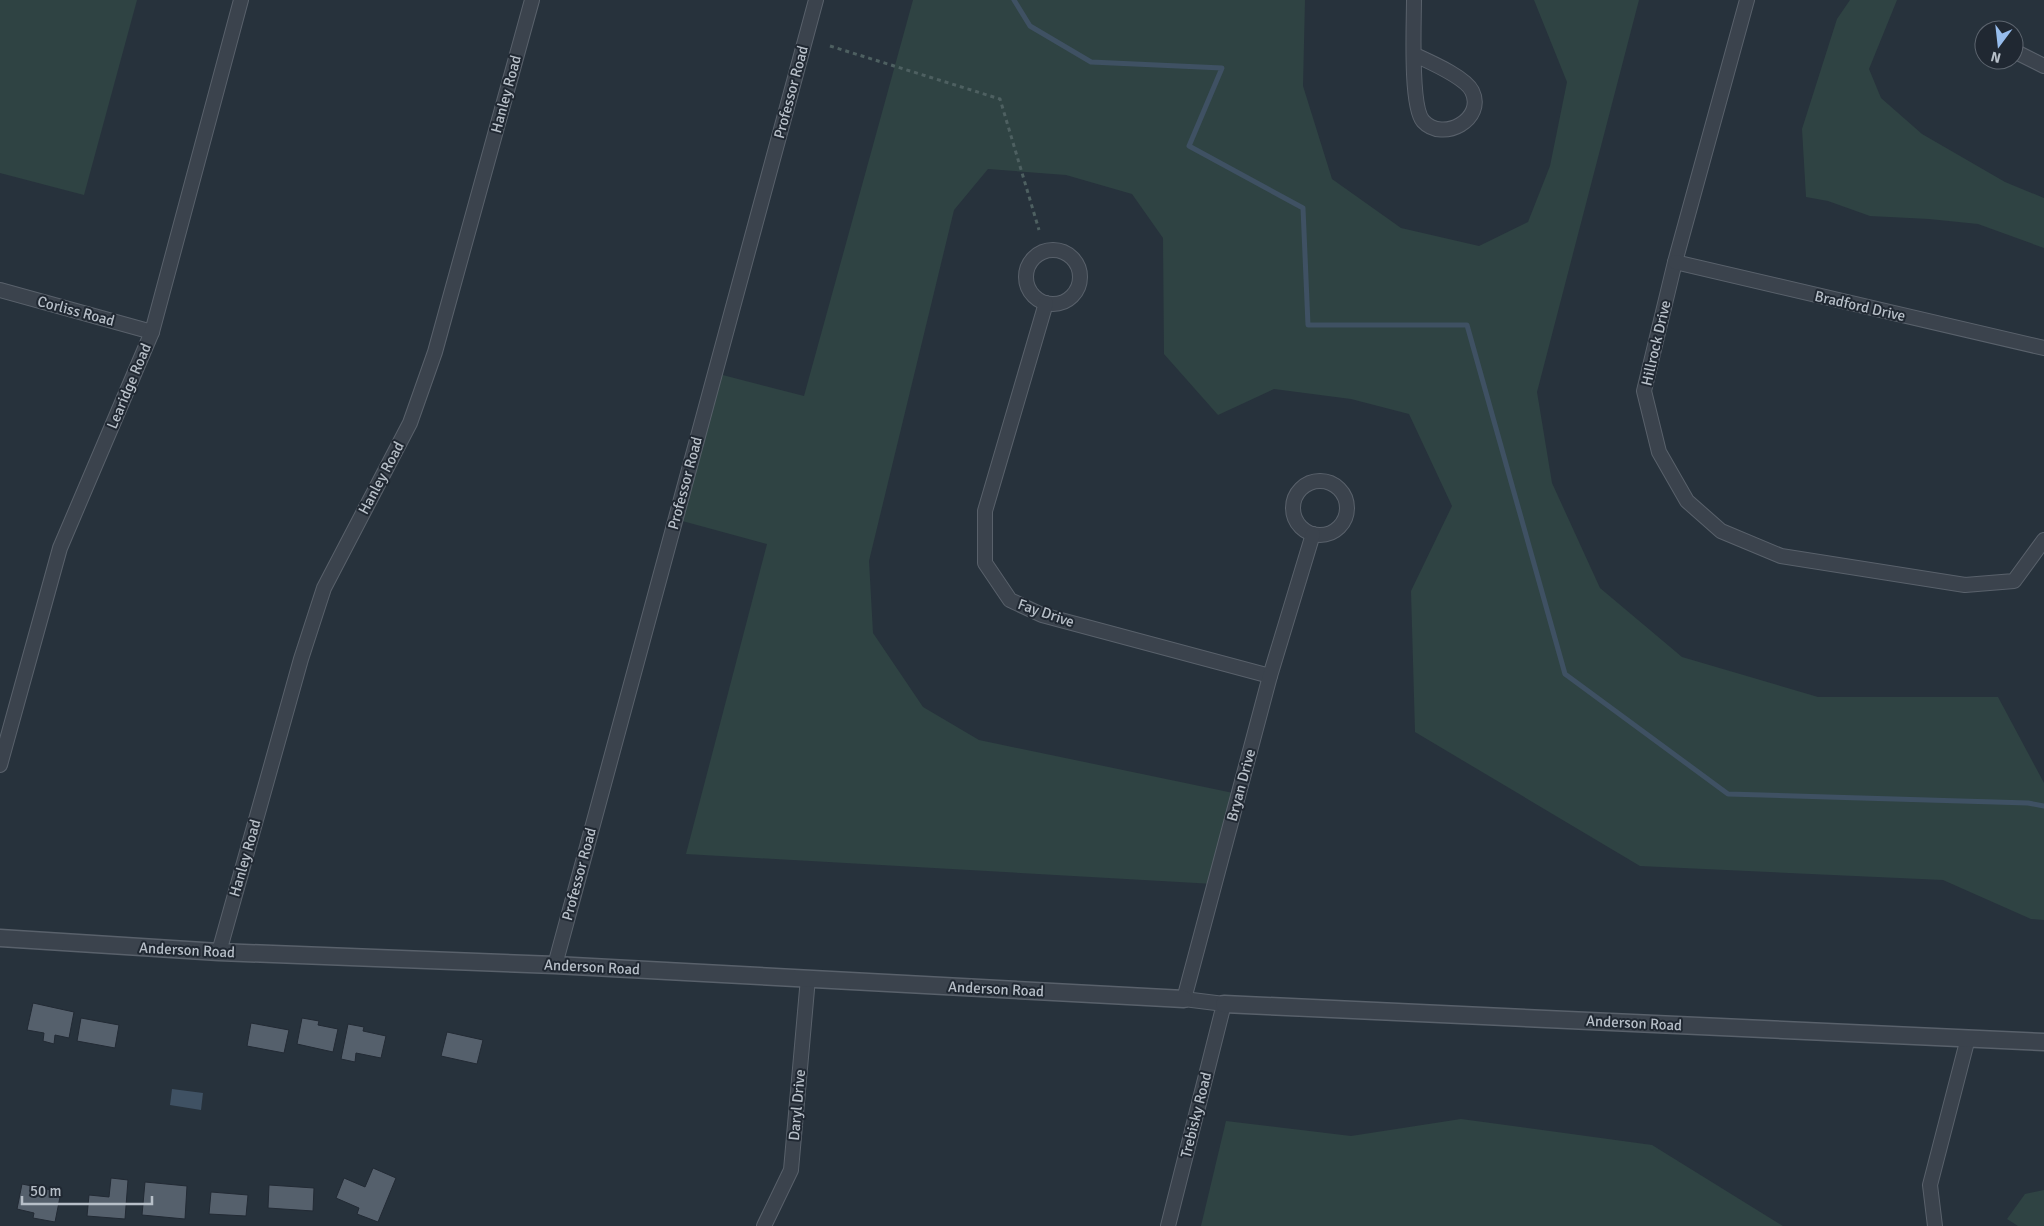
<svg xmlns="http://www.w3.org/2000/svg" width="2044" height="1226" viewBox="0 0 2044 1226" font-family="Signika,sans-serif">
	<style>
		.green { fill: #2f4343 }
		.water { fill: #3f5163 }
		.lines { fill: none; stroke-linecap: round; stroke-linejoin: round }
		.stream { stroke: #3f5163; stroke-width: 5 }
		.building { fill: #55606c; stroke: #222a34 }
		.minor-casing { stroke: #59616b; stroke-width: 16 }
		.tertiary-casing { stroke: #59616b; stroke-width: 19 }
		.path { stroke: #4e6061; stroke-width: 3; stroke-dasharray: 4 4; stroke-linecap: butt }
		.minor { stroke: #3b434d; stroke-width: 14 }
		.tertiary { stroke: #3b434d; stroke-width: 16 }
		.labels { text-anchor: middle; dominant-baseline: central; stroke-width: 4; stroke-linejoin: round; paint-order: stroke }
		.street-label { font-size: 15px; fill: #b7bfc8; stroke: #202832 }
	</style>
	<rect width="100%" height="100%" fill="#27323c"/>
	<g class="green">
		<path d="M0 0H137L84 195 0 173Z"/>
		<path d="M913 0H1305L1303 86 1332 179 1401 228 1479 246 1528 222 1550 166 1567 82 1534 0H1639L1537 392 1552 483 1600 588 1682 657 1818 697H1998L2044 783V920L2031 919 1943 880 1640 866 1415 732 1411 591 1452 506 1409 414 1351 399 1274 389 1218 415 1164 354 1163 238 1132 194 1066 175 988 169 954 210 869 561 873 633 923 707 979 740 1238 794 1214 884 686 854 767 544 675 519 715 373 804 396Z"/>
		<path d="M1850 0H1897L1869 69 1881 98 1922 134 2005 182 2044 198V248L1978 224 1929 219 1870 216 1828 201 1806 197 1802 129 1837 19Z"/>
		<path d="M1461 1119 1652 1145 1783 1226H1201L1226 1121 1351 1136Z"/>
		<path d="M2044 1190V1226H2018L2007 1219 2025 1194Z"/>
	</g>
	<path class="water" d="M172 1089 203 1093 201 1110 170 1105Z"/>
	<g class="lines">
		<path class="stream" d="M1014 0 1030 26 1091 62 1222 68 1189 146 1303 208 1308 325H1467L1565 674 1728 794 2028 803 2044 806"/>
	</g>
	<g class="building">
		<path d="M33 1003 74 1012 69 1038 55 1035 54 1044 43 1041 44 1033 27 1030Z"/>
		<path d="M81 1018 119 1025 115 1048 77 1041Z"/>
		<path d="M302 1018 319 1021 318 1025 338 1029 333 1052 297 1044Z"/>
		<path d="M251 1023 289 1030 284 1053 247 1046Z"/>
		<path d="M348 1024 364 1027 363 1031 386 1036 381 1058 356 1053 355 1062 341 1059Z"/>
		<path d="M447 1032 483 1040 477 1064 441 1056Z"/>
		<path d="M373 1168 396 1178 378 1222 357 1214 359 1208 336 1198 344 1178 365 1187Z"/>
		<path d="M111 1178 128 1180 125 1219 87 1216 89 1195 109 1197Z"/>
		<path d="M145 1182 187 1186 185 1219 142 1215Z"/>
		<path d="M22 1184 61 1192 55 1222 33 1218 34 1213 17 1209Z"/>
		<path d="M269 1185 314 1188 313 1211 268 1208Z"/>
		<path d="M211 1192 248 1195 246 1216 209 1214Z"/>
	</g>
	<g class="lines">
		<g class="minor-casing">
			<g id="minor">
				<path d="M1414 0C1414 22 1410 106 1423 121 1443 143 1486 119 1472 91 1465 77 1430 62 1415 55"/>
				<path d="M1747 0 1675 262 1644 391 1659 452 1687 501 1721 531 1781 556 1965 585 2014 581 2044 540"/>
				<path d="M2014 51 2044 66"/>
				<circle cx="1053" cy="277" r="27"/>
				<path d="M1675 262 2044 348"/>
				<path d="M0 290 152 332"/>
				<path d="M1046 303 985 511V563L1010 600 1042 615 1270 676"/>
				<circle cx="1320" cy="508" r="27"/>
				<path d="M0 765 60 548 152 332 241 0"/>
				<path d="M219 952 301 659 324 588 410 423 435 352 532 0"/>
				<path d="M555 965 816 0"/>
				<path d="M764 1226 791 1170 808 978"/>
				<path d="M1168 1226 1224 1004 1184 999 1270 676 1313 534"/>
				<path d="M1935 1226 1930 1185 1968 1038"/>
			</g>
		</g>
		<g class="tertiary-casing">
			<g id="tertiary">
				<path d="M0 938 219 952 555 965 1184 999"/>
				<path d="M1224 1004 2044 1042"/>
			</g>
		</g>
		<path class="path" d="M830 46 1000 99 1039 230"/>
		<use href="#minor" class="minor"/>
		<use href="#tertiary" class="tertiary"/>
	</g>
	<g class="labels">
		<g class="street-label">
			<text transform="translate(791 92) rotate(-75)">Professor Road</text>
			<text transform="translate(506 94) rotate(-75)">Hanley Road</text>
			<text transform="translate(1860 306) rotate(13)">Bradford Drive</text>
			<text transform="translate(76 311) rotate(15)">Corliss Road</text>
			<text transform="translate(1656 343) rotate(-77)">Hillrock Drive</text>
			<text transform="translate(129 386) rotate(-67)">Learidge Road</text>
			<text transform="translate(381 478) rotate(-62)">Hanley Road</text>
			<text transform="translate(685 483) rotate(-75)">Professor Road</text>
			<text transform="translate(1046 613) rotate(19)">Fay Drive</text>
			<text transform="translate(1241 785) rotate(-75)">Bryan Drive</text>
			<text transform="translate(245 858) rotate(-74)">Hanley Road</text>
			<text transform="translate(579 874) rotate(-75)">Professor Road</text>
			<text transform="translate(187 950) rotate(3)">Anderson Road</text>
			<text transform="translate(592 967) rotate(3)">Anderson Road</text>
			<text transform="translate(996 989) rotate(3)">Anderson Road</text>
			<text transform="translate(1634 1023) rotate(3)">Anderson Road</text>
			<text transform="translate(797 1105) rotate(-85)">Daryl Drive</text>
			<text transform="translate(1196 1115) rotate(-76)">Trebisky Road</text>
		</g>
	</g>
	<g transform="translate(1999 45) rotate(195)"><circle r="24" fill="#202832" stroke="#5c646e"/>
	<path d="M0-4L9 19L0 12L-9 19Z" fill="#97bded"/>
	<text y="-8" font-size="14" font-weight="bold" text-anchor="middle" fill="#b7bfc8">N</text>
	</g>
	<path d="M22 1196v8h130v-8" fill="none" stroke="#b7bfc8" stroke-width="2.5"/>
	<text x="30" y="1196" font-size="15" fill="#b7bfc8" stroke="#202832" stroke-width="4" paint-order="stroke">50 m</text>
</svg>
